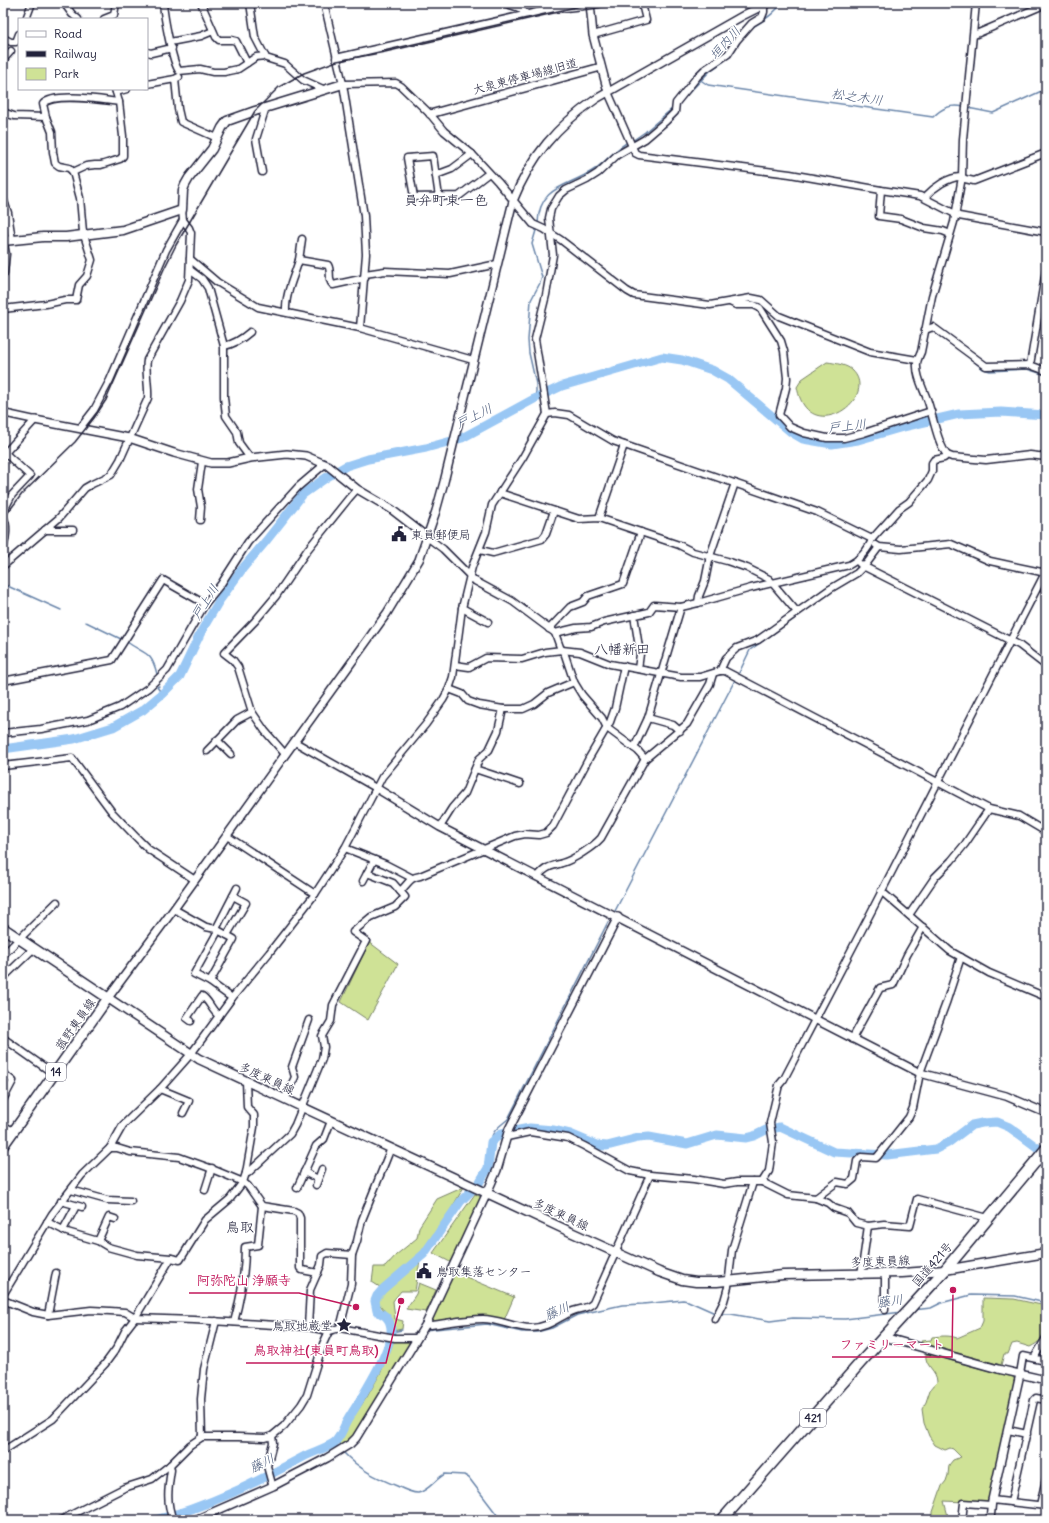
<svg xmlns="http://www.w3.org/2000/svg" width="1049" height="1523" viewBox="0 0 1049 1523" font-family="Delius,'Klee One',sans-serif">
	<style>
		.green { fill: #cfe296; stroke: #788268 }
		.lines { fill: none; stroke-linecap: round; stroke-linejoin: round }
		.stream { stroke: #6985aa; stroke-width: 1.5 }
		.river { stroke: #99c7f4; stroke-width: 9 }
		.minor-casing { stroke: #22223b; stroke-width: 9 }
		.tertiary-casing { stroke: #22223b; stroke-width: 10 }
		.secondary-casing { stroke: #22223b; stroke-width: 11 }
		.primary-casing { stroke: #22223b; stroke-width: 12 }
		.trunk-casing { stroke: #22223b; stroke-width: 13 }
		.minor { stroke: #fff; stroke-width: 6 }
		.tertiary { stroke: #fff; stroke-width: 7 }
		.secondary { stroke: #fff; stroke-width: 8 }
		.primary { stroke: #fff; stroke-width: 9 }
		.trunk { stroke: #fff; stroke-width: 10 }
		.rail { stroke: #22223b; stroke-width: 1.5 }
		.labels { text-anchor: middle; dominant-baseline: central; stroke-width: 3; stroke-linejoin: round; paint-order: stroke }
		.shield { fill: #fff; stroke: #646476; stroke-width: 1 }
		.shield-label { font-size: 11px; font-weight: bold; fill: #22223b }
		.street-label { font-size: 12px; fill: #22223b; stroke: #fff }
		.poi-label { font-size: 12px; fill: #22223b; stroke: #fff; text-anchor: start }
		.water-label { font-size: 13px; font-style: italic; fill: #4c5c7c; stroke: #fff }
		.quarter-label { font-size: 14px; fill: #22223b; stroke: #fff }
		.leader { fill: none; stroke: #c2185b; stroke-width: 1.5 }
		.callout-dot { fill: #c2185b; stroke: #fff; stroke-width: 1.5 }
		.callout-label { font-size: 13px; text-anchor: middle; font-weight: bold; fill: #c2185b; stroke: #fff; stroke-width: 3; stroke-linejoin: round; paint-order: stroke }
	</style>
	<rect width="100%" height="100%" fill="#fff"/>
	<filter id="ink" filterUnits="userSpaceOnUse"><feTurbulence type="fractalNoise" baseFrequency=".025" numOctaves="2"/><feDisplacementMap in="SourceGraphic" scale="8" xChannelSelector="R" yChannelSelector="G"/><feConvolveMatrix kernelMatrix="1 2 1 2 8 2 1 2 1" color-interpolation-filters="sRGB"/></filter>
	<g filter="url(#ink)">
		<g class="green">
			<path d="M827 362C835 363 848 365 853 371 880 399 808 448 797 387L802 379Z"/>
			<path d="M369 942 398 964 368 1020 341 1002Z"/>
			<path d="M464 1187 427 1250 383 1289 372 1282 374 1267H385L396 1255 417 1238 419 1227 437 1199Z"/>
			<path d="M475 1194 485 1199 450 1262 433 1253Z"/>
			<path d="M420 1261 415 1291H401L393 1301 395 1319 403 1321 402 1329 393 1331 388 1315 376 1300Z"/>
			<path d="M454 1272 514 1297 504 1320C480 1312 453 1319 429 1322Z"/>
			<path d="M419 1283 436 1290 426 1312 406 1309 416 1294Z"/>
			<path d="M983 1298 1014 1299 1046 1306C1046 1326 1049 1338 1030 1347L1017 1343 1012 1344 1008 1354H1004L1001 1365 922 1343 921 1341 931 1340 932 1337C941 1336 949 1335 957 1338L980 1328 983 1321Z"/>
			<path d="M392 1341 411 1342 367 1417 349 1441 341 1445 338 1442 342 1438 349 1423 367 1397 381 1372Z"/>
			<path d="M926 1354 1013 1377 1016 1382 989 1501 985 1503 944 1501 949 1520H938L933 1517V1512L942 1486 946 1481 948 1475 949 1465 953 1460 961 1457 953 1449 950 1448 945 1450 935 1445 929 1436 924 1423 922 1409 926 1402 930 1390 937 1382C937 1370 924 1366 926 1354Z"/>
		</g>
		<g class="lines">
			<g class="stream">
				<path d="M751 28C764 21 774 14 782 3"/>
				<path d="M977 31 978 13"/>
				<path d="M973 71 976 37"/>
				<path d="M702 81 708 85 933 117C942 108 950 104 964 107"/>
				<path d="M680 102 710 71 723 62 726 58"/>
				<path d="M968 108 993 113 1046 89"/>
				<path d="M632 141 645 132 674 107"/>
				<path d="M538 223C539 186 567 187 592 171 605 163 614 150 628 142"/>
				<path d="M932 330 949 343"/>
				<path d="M965 354 983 369 990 371 1027 369 1046 375"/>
				<path d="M534 399 536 392V384L529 353 528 340 531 300 540 283 542 277 532 244 537 227"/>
				<path d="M3 584 61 610"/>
				<path d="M86 622 121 639"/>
				<path d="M127 642C145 655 151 650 157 674"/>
				<path d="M738 675 750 650 794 619"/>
				<path d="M159 686 157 687 162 694"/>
				<path d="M615 911 736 678"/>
				<path d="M491 1142C491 1131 500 1126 508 1119L609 920"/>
				<path d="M913 1310 931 1308 941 1303 971 1295 1015 1296 1046 1303"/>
				<path d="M721 1314H731L770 1321 793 1318 845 1319 902 1312"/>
				<path d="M424 1330 487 1324 522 1332H537L552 1328 577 1315 622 1305 643 1304 683 1300 688 1301 715 1313"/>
				<path d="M392 1332 402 1330"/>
				<path d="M334 1443 339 1448"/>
				<path d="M343 1452C360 1470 375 1477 397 1486 403 1489 411 1493 418 1493 429 1491 436 1478 445 1474L464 1475 469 1478 501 1520"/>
			</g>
			<g class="river">
				<path d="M3 749 74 739 113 727 143 710 162 694 180 676 202 630 219 601 243 568 266 541 303 494 327 477 346 466 368 459 426 448 462 438 534 399 562 386 662 357 682 360 712 370 728 379 791 432 803 439 832 444 858 440 903 427 959 414 1001 412 1046 415"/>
				<path d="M155 1520C208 1507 257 1482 305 1456 313 1452 329 1447 335 1442 341 1436 343 1428 347 1421 360 1400 373 1380 383 1358 388 1347 396 1329 387 1318 385 1315 380 1313 377 1311L375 1301 377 1296 383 1289 424 1254 461 1201 479 1183 488 1168 491 1142 502 1133 530 1128 553 1130 570 1134 596 1145 607 1146 638 1138 649 1137 687 1144 717 1135 746 1138 754 1136 766 1130 780 1127 834 1152 887 1155 936 1149 948 1143 972 1125 982 1123 997 1122 1009 1127 1019 1134 1046 1154"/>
			</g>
			<g class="minor-casing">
				<g id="minor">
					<path d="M64 3 72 14 78 19"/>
					<path d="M132 3H136"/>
					<path d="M163 3C164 16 172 62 179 71L200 69 213 72H224L238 69 256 57 265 56"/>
					<path d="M201 3 216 37 219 40H232L236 41 247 63"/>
					<path d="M250 3 255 37 266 58 285 64 303 80 323 89"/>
					<path d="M324 3 343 84 364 216 366 254 360 328"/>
					<path d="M504 3 519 8 527 14"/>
					<path d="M976 3 963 139 962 177 954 222 932 296 921 352C919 357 916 361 917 367 917 378 923 388 927 399 933 415 937 443 947 455L952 457 986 460 1030 455 1046 457"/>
					<path d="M26 19 32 3"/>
					<path d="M104 19 114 15 116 3"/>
					<path d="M593 35 646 20 642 4 647 3"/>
					<path d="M974 35 1046 4"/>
					<path d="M3 38 11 42H16L19 34"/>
					<path d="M170 42 201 36 213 31"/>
					<path d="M147 52 151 53 172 48"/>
					<path d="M336 58 576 3"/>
					<path d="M3 60 11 51"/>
					<path d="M175 79 178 109 181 122 217 138"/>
					<path d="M147 84 175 79 179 77"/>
					<path d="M343 84 396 83 401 86 430 114 444 131 472 154 498 182 533 224 544 229 561 240 627 291 634 295 710 305 751 298 761 300 779 316 870 352 917 360"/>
					<path d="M115 89 119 102"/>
					<path d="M116 92 127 89"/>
					<path d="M608 92 635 153 639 155 790 174 881 190 920 196 959 216 1046 232"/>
					<path d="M3 112 14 116 46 117 43 104C54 92 102 100 119 102L123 136V156L120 159 101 165H95L86 166 73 172"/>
					<path d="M262 172 256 139 266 107"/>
					<path d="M436 175 452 169 472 154"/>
					<path d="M881 190 879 216 901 219 924 228 943 231 950 234"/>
					<path d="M439 197 433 156 407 158 414 197 459 196 489 173"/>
					<path d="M925 197C933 188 949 176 962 177L965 179 974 181 1046 153"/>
					<path d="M3 198 8 213 12 240"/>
					<path d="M190 259 217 282 258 307 360 328 473 360"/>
					<path d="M299 260 302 239"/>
					<path d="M190 270 202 279 208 288 224 346V397L226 416 237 432 239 443 250 458"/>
					<path d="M365 274 385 271 450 274 497 264"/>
					<path d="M730 302 736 305H754L760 308 781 341 784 351 787 378 786 388 779 415 790 427 804 433 827 438H844L864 433 931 411"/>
					<path d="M3 309 46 304 65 300H76L79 285 87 276 92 260 83 232 80 198 73 172 69 168 59 166 55 163 53 152 52 132 46 117"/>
					<path d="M286 312C285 294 294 277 299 260L328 265C332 272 327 280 333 285L365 278"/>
					<path d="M925 330 933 327 986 366 1030 365 1046 371"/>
					<path d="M224 346C235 344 242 339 250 332"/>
					<path d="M1030 365 1046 270"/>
					<path d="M3 413 35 420"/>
					<path d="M547 414 555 413 569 415 613 441 817 512 872 539"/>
					<path d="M80 428 94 410 110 380 166 250 183 220 182 210"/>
					<path d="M3 451 5 453 35 420"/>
					<path d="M3 456 5 453 30 476 12 495 3 512"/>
					<path d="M500 492 503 494 579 519 599 518 679 545 693 552 727 561 747 568 769 579 797 612"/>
					<path d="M3 517C9 526 5 540 3 551"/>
					<path d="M599 518 624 445"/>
					<path d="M200 520 201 507 198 489 202 462"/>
					<path d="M45 530H73"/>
					<path d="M427 537 443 549 475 581 512 601 555 633 560 647 565 655 574 682 582 695 602 718 607 728 638 751 645 759"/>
					<path d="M876 545 879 547 901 549 951 544 990 561 1046 573"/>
					<path d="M480 550 493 553 542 539 546 534 554 511"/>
					<path d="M857 561 861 565 1019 645 1046 666"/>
					<path d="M3 566 59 518 85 488 92 484 111 475 120 460 148 398C149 385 145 372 147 360L180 301 189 280 191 233 189 228 183 220"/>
					<path d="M698 603 699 596 705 581 710 556 735 483"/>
					<path d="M462 608 488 622"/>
					<path d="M634 615 640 654 638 669"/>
					<path d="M549 629 570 607 583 602 588 596 623 584 641 532"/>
					<path d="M555 633 576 628 591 627 604 622 649 612 654 605 681 607 698 603 751 588 849 565C859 560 869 549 872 539L899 509 909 502 928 480 932 471V463L934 460 944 458 947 455"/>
					<path d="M455 665 469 667 486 658 522 659 545 652 562 650 580 652 610 664 681 677H700L720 671H725L989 809 1019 816 1046 832"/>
					<path d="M720 671 726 658 737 648 758 640 830 589 857 573 867 563 879 547"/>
					<path d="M3 681 112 660 163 580 205 604"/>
					<path d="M449 689 462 694 468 701 479 705 503 709H523L534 704 548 693 574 682"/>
					<path d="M648 718 673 725 680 731"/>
					<path d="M3 733 41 729 88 720 120 707 148 688 167 670 205 604 221 584 248 542 298 487 325 464"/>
					<path d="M217 740 231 754"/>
					<path d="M295 742 376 788"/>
					<path d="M634 748 648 718 681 607"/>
					<path d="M207 751 237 720 252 712"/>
					<path d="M285 754 265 731 252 712 238 667 233 660 224 653 255 621 276 596 308 549 349 498 357 489"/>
					<path d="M3 766 72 758 112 812 135 836 148 849 195 880"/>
					<path d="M475 769 520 784"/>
					<path d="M440 827 452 808 465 793 479 759 489 750 498 731 503 709"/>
					<path d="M227 836 315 894"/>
					<path d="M345 848 385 864 412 878"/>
					<path d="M367 873 393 883 400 891"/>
					<path d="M538 876C547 866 550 867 562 863 573 860 593 847 601 838L645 759 687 724 710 684 713 674"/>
					<path d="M363 881 374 860"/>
					<path d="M881 891 950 951 989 973 1046 997"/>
					<path d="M174 909 206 927 216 929 234 939 210 982 232 998"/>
					<path d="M909 915 935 877 951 861 965 844 989 809"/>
					<path d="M216 929 237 888"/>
					<path d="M227 935 246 903 233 896"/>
					<path d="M3 955 57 902"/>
					<path d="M3 978 33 949"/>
					<path d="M210 982 194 974 218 931"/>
					<path d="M191 1021 187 1018 202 996C209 1000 211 1010 219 1016"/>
					<path d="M3 1038 54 1074"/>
					<path d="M852 1039 880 988 893 985 907 955 923 927"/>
					<path d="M3 1073 13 1081 3 1100"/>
					<path d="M160 1089 189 1101 183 1113"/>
					<path d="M285 1099 295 1077 292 1067 309 1020"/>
					<path d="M3 1125 13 1131"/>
					<path d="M507 1137 530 1132 568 1138 584 1146 630 1171 650 1175"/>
					<path d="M110 1148H117L130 1152 179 1157 207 1167 243 1182 248 1186 262 1206 294 1211 298 1213 300 1218V1268L302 1270 318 1273"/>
					<path d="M304 1172 318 1179"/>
					<path d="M246 1173H248L290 1134 295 1125 322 1059 324 1047 322 1036 331 1021 333 1005 366 941 353 932 371 917 395 907 405 897 400 891C409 884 408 878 420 876L515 836 525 834 539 835 546 833 553 826 589 758 610 722 615 708 624 666"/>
					<path d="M762 1182 788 1195 816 1198 837 1182 848 1184 854 1179 857 1161 861 1157 876 1158 878 1156 909 1117 913 1108 920 1073 946 1003 961 957"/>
					<path d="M316 1185 322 1169"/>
					<path d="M297 1188 316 1146 324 1139 331 1121"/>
					<path d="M71 1190 107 1200 131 1201"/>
					<path d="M205 1190 212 1168"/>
					<path d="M816 1198 828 1203 834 1208 848 1213 856 1223 868 1226 861 1275"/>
					<path d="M61 1201 82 1207"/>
					<path d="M47 1222 67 1232 98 1241 108 1247 137 1255 171 1258"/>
					<path d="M868 1226 884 1224 910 1226 917 1199 988 1218"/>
					<path d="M63 1230 76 1206"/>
					<path d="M98 1241 109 1217 115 1219"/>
					<path d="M885 1274V1310"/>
					<path d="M3 1295 52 1214 82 1175 110 1148 123 1125 160 1089 191 1054 232 998 269 953 315 894 345 848 382 777 426 724 443 700 449 689 453 677 462 608 472 567 486 532 492 505 523 457 547 414 535 339 546 295 553 255 549 218 551 209 559 196 566 190 587 180 598 173 617 155 645 139 666 121 675 112 676 103 697 77 704 70 728 54 737 40 752 23 762 17 764 12V5"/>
					<path d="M3 1300 33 1312 48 1315 91 1310 110 1311 125 1312 135 1318 194 1320 308 1327 329 1331 340 1328 395 1338H417"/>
					<path d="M48 1315 56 1273"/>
					<path d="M715 1319 724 1301 728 1287 732 1250 753 1182"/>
					<path d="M234 1322C241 1297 245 1273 245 1247L258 1245 262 1206"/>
					<path d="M426 1324 431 1325C448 1323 465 1319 483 1319 499 1319 514 1328 531 1328 548 1328 559 1317 573 1311 580 1308 588 1309 593 1303L650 1175 694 1179 724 1184 737 1182H762L769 1171 773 1142 770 1123 779 1085 784 1079 867 920 1046 571"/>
					<path d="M308 1327 310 1290 321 1265 322 1256 327 1253 352 1255"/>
					<path d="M340 1328 351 1284 352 1255 357 1241 362 1220 391 1148"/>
					<path d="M1034 1358 1046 1338"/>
					<path d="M1020 1374 1023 1356 1046 1361"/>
					<path d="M1008 1430 1027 1434"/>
					<path d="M272 1436 273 1443 267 1466 272 1484"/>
					<path d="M202 1437 201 1399 204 1369 216 1321"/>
					<path d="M3 1451 53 1419 105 1364 116 1349 125 1331 135 1318 171 1258 180 1260 205 1220 230 1199 243 1182 246 1173 254 1127V1115L247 1107 246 1081"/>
					<path d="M170 1465 171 1470C168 1489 166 1502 173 1520"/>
					<path d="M992 1500 1046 1506"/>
					<path d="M1011 1502 1034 1400 1036 1398 1046 1400"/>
					<path d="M1040 1505 1046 1479"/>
					<path d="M61 1520 124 1488 152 1479 170 1465 190 1445 202 1437H238L265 1438 272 1436 284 1426 301 1405 307 1395 323 1344 329 1331"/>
					<path d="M962 1520 964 1503 991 1505"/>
				</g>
			</g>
			<g class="tertiary-casing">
				<g id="tertiary">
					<path d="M590 3 593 35 608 92"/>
					<path d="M430 114 601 67"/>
					<path d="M35 420 129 438 174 453 211 463H228L250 458 287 454 306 456 327 465 357 489 391 509 427 537"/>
					<path d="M376 788 440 827 920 1073 1006 1096 1046 1113"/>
					<path d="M108 998 174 909 387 613 419 560 436 511 444 482 513 201C531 156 557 126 596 99L744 15 768 3"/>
					<path d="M884 1337 998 1369 1046 1380"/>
					<path d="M195 1520 273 1486 327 1458 350 1444 356 1438 426 1324 487 1193 497 1170 509 1129 618 917"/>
					<path d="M990 1520 992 1500 1020 1374"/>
				</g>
			</g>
			<g class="secondary-casing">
				<g id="secondary">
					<path d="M1044 3 1046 6"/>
					<path d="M3 241 43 237H66L123 230 182 210 183 190 185 185 189 178 212 149 222 128 227 121 255 111 343 84"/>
					<path d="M3 244 5 254 3 273"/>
					<path d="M3 308V310"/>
					<path d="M108 998 199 1059 564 1229 659 1272 682 1280 696 1282H717L783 1275 902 1273 945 1270 1046 1253"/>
				</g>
			</g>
			<g class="primary-casing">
				<path id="primary" d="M3 928 108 998 3 1146"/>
			</g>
			<g class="trunk-casing">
				<path id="trunk" d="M722 1520 861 1362 945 1270 1046 1149"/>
			</g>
			<use href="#minor" class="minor"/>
			<use href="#tertiary" class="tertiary"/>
			<use href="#secondary" class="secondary"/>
			<use href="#primary" class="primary"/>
			<use href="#trunk" class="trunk"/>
			<path class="rail" d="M3 519 22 494 75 442 94 418 106 400 164 269 176 245 255 111 279 87 304 73 337 61 385 52 554 13 591 9 627 3"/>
		</g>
	</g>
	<defs>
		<g id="civic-bare" transform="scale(1.2)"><path d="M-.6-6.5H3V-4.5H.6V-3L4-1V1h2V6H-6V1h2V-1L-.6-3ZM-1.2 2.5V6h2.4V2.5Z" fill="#22223b" stroke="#fff" stroke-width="2.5" paint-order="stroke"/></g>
		<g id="sight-bare" transform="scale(1.2)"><path d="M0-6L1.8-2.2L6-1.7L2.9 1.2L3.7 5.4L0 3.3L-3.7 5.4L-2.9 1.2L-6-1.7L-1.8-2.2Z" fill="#22223b" stroke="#fff" stroke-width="2.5" paint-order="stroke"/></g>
	</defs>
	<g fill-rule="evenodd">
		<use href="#civic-bare" x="399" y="534"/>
		<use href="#civic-bare" x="424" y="1271"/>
		<use href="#sight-bare" x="344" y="1325"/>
	</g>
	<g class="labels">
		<g class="shield">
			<rect x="46" y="1063" width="20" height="18" rx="3"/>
			<rect x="800" y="1409" width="26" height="18" rx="3"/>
		</g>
		<g class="shield-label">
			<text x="56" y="1072">14</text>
			<text x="813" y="1418">421</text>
		</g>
		<g class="street-label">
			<text transform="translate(525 76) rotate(-15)">大泉東停車場線旧道</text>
			<text transform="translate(75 1024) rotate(-55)">菰野東員線</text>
			<text transform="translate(267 1078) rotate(25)">多度東員線</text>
			<text transform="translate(561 1214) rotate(25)">多度東員線</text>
			<text transform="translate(880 1261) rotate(-2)">多度東員線</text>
			<text transform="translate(932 1264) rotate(-49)">国道421号</text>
		</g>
		<g class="poi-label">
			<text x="411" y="534">東員郵便局</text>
			<text x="436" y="1271">鳥取集落センター</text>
			<text x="332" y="1325" text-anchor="end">鳥取地蔵堂</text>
		</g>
		<g class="water-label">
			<text transform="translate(725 43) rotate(-48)">垣内川</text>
			<text transform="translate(857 97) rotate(8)">松之木川</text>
			<text transform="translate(474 416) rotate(-26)">戸上川</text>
			<text transform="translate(847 426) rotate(-7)">戸上川</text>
			<text transform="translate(205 602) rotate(-57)">戸上川</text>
			<text transform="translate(890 1301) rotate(-8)">藤川</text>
			<text transform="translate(557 1311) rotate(-23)">藤川</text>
			<text transform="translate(262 1463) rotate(-26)">藤川</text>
		</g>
		<g class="quarter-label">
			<text x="446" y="200">員弁町東一色</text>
			<text x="622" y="649">八幡新田</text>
			<text x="240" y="1227">鳥取</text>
		</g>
	</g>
	<path class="leader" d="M356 1307L299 1293H189M953 1290L952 1357H832M401 1301L386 1363H246"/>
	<g class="callout-dot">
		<circle cx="356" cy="1307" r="4"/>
		<circle cx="953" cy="1290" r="4"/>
		<circle cx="401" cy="1301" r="4"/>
	</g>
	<g class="callout-label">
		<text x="244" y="1285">阿弥陀山 浄願寺</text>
		<text x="892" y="1349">ファミリーマート</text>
		<text x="316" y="1355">鳥取神社(東員町鳥取)</text>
	</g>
	<rect width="1049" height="1523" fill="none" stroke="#fff" stroke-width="16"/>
	<rect x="8" y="8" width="1033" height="1507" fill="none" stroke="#22223b" stroke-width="1.5" filter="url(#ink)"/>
	<rect x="18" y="18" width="130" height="72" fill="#ffffff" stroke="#a7a7b1"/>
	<rect x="26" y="31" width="20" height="6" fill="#ffffff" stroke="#a7a7b1"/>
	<text x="54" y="38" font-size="12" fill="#22223b">Road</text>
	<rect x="26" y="51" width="20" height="6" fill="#22223b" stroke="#a7a7b1"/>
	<text x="54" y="58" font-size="12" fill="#22223b">Railway</text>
	<rect x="26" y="68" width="20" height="12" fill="#cfe296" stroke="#a7a7b1"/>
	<text x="54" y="78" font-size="12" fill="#22223b">Park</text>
</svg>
